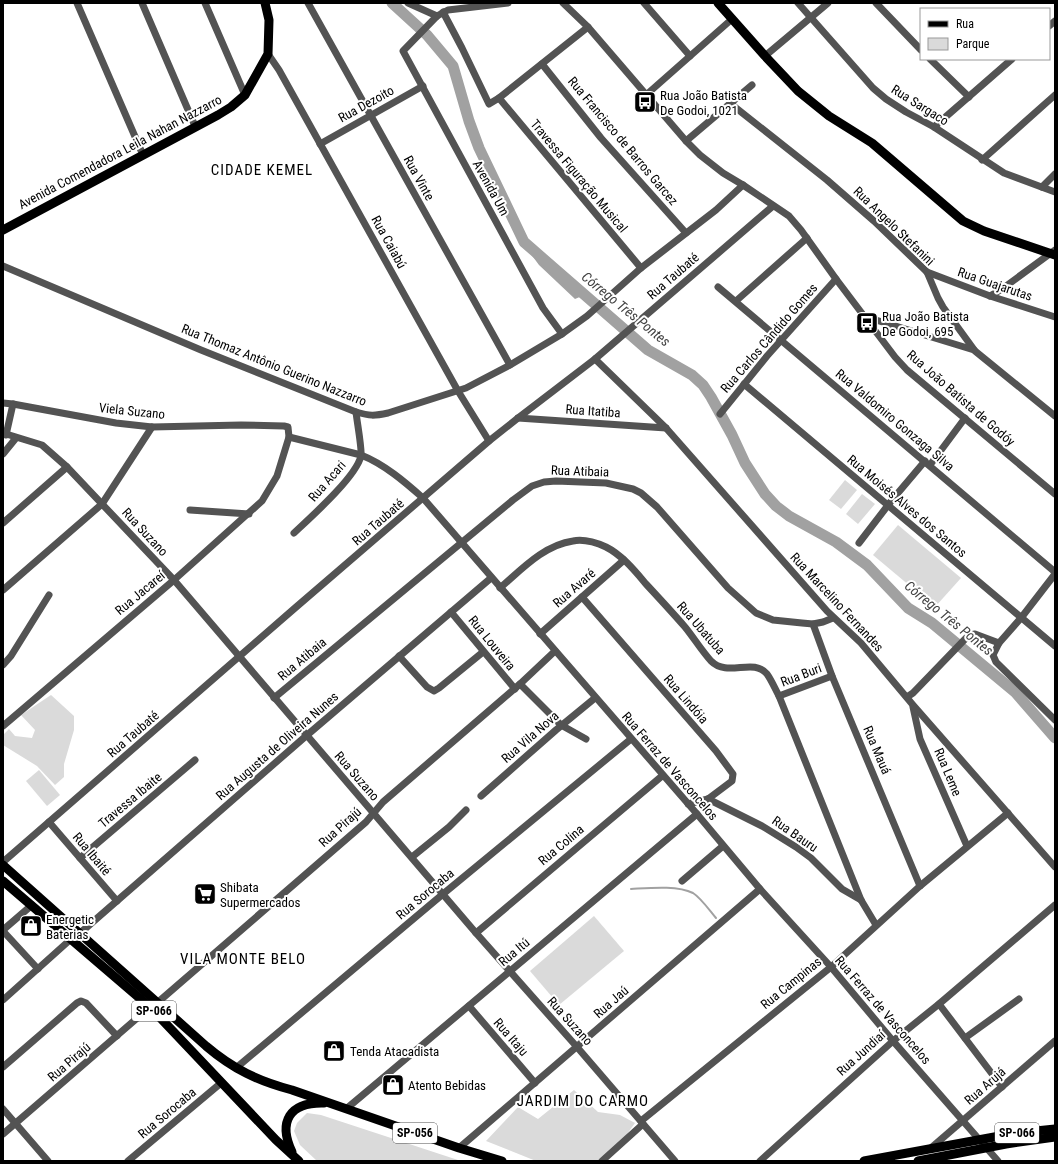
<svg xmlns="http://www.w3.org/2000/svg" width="1058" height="1164" viewBox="0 0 1058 1164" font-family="'Roboto Condensed',sans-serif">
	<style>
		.green { fill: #dadada }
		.water { fill: #a1a1a1 }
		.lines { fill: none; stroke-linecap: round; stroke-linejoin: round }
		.stream { stroke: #a1a1a1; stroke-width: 2 }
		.river { stroke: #a1a1a1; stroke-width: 11 }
		.minor { stroke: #535353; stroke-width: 7 }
		.major { stroke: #000; stroke-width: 9 }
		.labels { text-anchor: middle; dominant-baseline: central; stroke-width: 4; stroke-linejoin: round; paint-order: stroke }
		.shield { fill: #fff; stroke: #4c4c4c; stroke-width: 1 }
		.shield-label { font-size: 12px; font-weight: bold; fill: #000 }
		.poi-label { font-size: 13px; fill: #000; stroke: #fff; text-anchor: start }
		.street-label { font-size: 13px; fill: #000; stroke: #fff }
		.water-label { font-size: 14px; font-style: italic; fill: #424242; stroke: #fff }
		.quarter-label { font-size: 15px; letter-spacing: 1px; fill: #000; stroke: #fff }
	</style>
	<rect width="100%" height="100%" fill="#fff"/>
	<g class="green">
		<path d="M845 480 857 490 841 509 829 500Z"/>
		<path d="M862 494 875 504 858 524 846 514Z"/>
		<path d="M898 525 961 578 935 607 873 555Z"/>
		<path d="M51 695 74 716V730L64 764V777L55 785 37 766 3 745V735L9 729 15 736 32 738 35 730 21 715Z"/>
		<path d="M39 770 60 795 47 806 26 781Z"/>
		<path d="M594 916 624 951 559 1005 530 971Z"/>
		<path d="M574 1090 598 1112 620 1115 635 1123 622 1141 602 1159 598 1161H536L486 1141 518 1107 538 1119Z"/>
		<path d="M307 1113 321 1115 461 1161H317L300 1145 294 1131 297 1123Z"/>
	</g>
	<g class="water">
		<path d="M389 3H394L423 27 421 32Z"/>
		<path d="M505 206 519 236 542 263 582 296 575 299 539 265 516 234 503 207Z"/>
	</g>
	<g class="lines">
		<path class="stream" d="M631 889C649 888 677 885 693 893 701 898 710 911 716 918"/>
		<path class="river" d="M392 3 427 35 453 66 469 121 479 148 524 242 648 350 692 375 703 385 711 397 732 435 745 463 765 494 776 506 789 516 836 542 867 565 908 608 932 623 1015 692 1055 738"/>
		<g class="minor">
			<path d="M77 3 143 155"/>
			<path d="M142 3 195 126"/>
			<path d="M205 3 245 95"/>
			<path d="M308 3 510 365"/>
			<path d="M408 3 437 16"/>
			<path d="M508 3 448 10 437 16 403 51 543 308 562 334"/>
			<path d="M563 3 588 27 686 141 700 155 723 173 743 185 789 216 801 230 836 279 895 357 907 370 1055 494"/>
			<path d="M644 3 690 56"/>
			<path d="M798 3 873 88 886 99 906 112 934 127 1004 173 1055 192"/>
			<path d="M876 3 921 50"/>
			<path d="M443 12 462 48 489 104 499 98 588 27"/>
			<path d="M1049 26 1055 21"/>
			<path d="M268 54 279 70 458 391 489 441"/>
			<path d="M765 56 828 3"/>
			<path d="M930 59 969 97"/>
			<path d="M542 64 601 138 686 233"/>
			<path d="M646 95 732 19"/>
			<path d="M499 98 641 268"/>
			<path d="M731 104 827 180 874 221 927 272 938 298 943 307 975 351 1055 416"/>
			<path d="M934 127 1012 59"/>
			<path d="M686 141 752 85"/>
			<path d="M320 144 423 86"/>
			<path d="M982 160 1055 95"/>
			<path d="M1042 187 1055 174"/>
			<path d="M3 266 201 350 356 412C370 416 374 416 388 413L466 388 510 365 562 334 587 316 641 268 716 210 743 185"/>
			<path d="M927 272 990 296 1055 317"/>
			<path d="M718 287 1055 572"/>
			<path d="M990 296 1002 289 1055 250"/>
			<path d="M736 301 807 238"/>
			<path d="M866 317 974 350"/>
			<path d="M595 359 666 428 827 611 861 643 913 705 1055 867"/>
			<path d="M744 384 1055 646"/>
			<path d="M3 403 13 404 116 423 152 427 241 425 284 426 288 427 289 437 277 476 262 501 174 580 3 726"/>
			<path d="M720 414 767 356 836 279"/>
			<path d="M518 418 666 428"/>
			<path d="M3 433 42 445 67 467 174 580 476 933 577 1047 675 1161"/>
			<path d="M6 435 13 404"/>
			<path d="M289 437 361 455C384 464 405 482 423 498L697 814 760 889 831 967 893 1041 998 1161"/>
			<path d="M3 454 16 438"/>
			<path d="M930 465 965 418"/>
			<path d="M190 510 249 514"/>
			<path d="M3 523 67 467"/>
			<path d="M294 533C311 517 356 477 361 456 362 448 357 422 356 412"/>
			<path d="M859 543 892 500 925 461"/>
			<path d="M1055 574 1021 618 999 643 993 655 996 662 1055 720"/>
			<path d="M500 588C521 570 544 545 573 541 583 539 597 543 606 547 622 555 635 571 646 584 659 598 672 612 685 627 694 638 701 650 711 661 728 678 753 657 767 674 772 681 775 689 779 696L861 900 876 925"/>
			<path d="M3 590 102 504 152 427"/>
			<path d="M582 597 716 751 733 774 732 781 708 799 688 804"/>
			<path d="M451 612 515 689"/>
			<path d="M813 624 832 676 920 886"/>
			<path d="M540 634 624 560"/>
			<path d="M399 656 427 687 434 691 439 688 483 652"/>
			<path d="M3 665 11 656 49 595"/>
			<path d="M520 684 561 725 586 739"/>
			<path d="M779 696 832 676"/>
			<path d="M907 697 913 693 969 635 975 634 999 643"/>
			<path d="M274 698 513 500 532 486 544 482 556 481 606 483 633 489 641 493 657 507 728 588 756 613 773 620 802 623 813 624 823 622 833 618"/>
			<path d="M913 707 920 739 967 846"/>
			<path d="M481 796 556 730 595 698"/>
			<path d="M708 799 762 826 796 847 811 858 842 889 861 900"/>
			<path d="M49 822 117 901"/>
			<path d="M412 857 449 827 466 810"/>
			<path d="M80 858 195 760"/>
			<path d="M3 862 295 608 489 441 518 418 595 359 773 206"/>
			<path d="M682 881 723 846"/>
			<path d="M3 930 32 905"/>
			<path d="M3 931 38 969"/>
			<path d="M476 933 662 776"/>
			<path d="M79 934 306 736 491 578"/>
			<path d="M3 1000 71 939"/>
			<path d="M157 1003 366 822 383 802 520 684 555 651"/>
			<path d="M939 1004 1002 1087"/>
			<path d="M469 1006 535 1083"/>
			<path d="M965 1038 1019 999"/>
			<path d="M3 1067 77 1003 81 1001 86 1003 117 1036"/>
			<path d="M236 1068 443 894 631 739"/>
			<path d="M3 1109 48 1161"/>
			<path d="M346 1109 697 814"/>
			<path d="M641 1121 831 967 920 886 1008 813"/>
			<path d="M3 1134 150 1007"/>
			<path d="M459 1148 760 889"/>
			<path d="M931 1148 1055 1041"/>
			<path d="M128 1161 221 1083"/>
			<path d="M602 1161 643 1124"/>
			<path d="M760 1161 893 1041 939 1004 1055 905"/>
		</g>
		<g class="major">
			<path d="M718 3 765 56 798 91 829 116 872 143 963 221 984 231 1055 255"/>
			<path d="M3 230 218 115 231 107 245 95 268 54 269 20 265 3"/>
			<path d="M3 865 206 1046C233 1069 258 1081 292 1090L459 1148 502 1161"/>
			<path d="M3 881 150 1007 276 1140 299 1161"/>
			<path d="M292 1152C278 1122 289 1102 324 1103"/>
			<path d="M864 1161 1016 1133 1055 1129"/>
			<path d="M918 1161 1006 1144 1055 1137"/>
		</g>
	</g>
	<defs>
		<g id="bus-square" transform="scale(1.15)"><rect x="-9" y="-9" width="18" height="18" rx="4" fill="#000" stroke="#fff"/><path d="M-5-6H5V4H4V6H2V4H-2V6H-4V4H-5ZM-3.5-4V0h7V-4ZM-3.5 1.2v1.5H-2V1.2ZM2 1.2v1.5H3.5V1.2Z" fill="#fff"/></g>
		<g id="supermarket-square" transform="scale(1.15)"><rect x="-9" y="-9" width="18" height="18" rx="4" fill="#000" stroke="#fff"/><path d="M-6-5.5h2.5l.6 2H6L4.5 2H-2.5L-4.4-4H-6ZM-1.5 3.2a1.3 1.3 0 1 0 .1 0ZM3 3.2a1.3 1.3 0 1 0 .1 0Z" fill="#fff"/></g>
		<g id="shop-square" transform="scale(1.15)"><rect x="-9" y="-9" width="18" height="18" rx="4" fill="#000" stroke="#fff"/><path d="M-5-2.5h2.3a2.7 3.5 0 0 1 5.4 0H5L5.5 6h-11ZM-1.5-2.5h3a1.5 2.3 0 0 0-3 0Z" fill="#fff"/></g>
	</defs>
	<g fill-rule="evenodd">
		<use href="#bus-square" x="645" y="102"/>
		<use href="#bus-square" x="867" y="323"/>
		<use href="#supermarket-square" x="205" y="894"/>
		<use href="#shop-square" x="31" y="926"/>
		<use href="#shop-square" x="334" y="1051"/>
		<use href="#shop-square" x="393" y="1085"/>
	</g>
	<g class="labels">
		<g class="shield">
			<rect x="132" y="1001" width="44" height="20" rx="3"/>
			<rect x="393" y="1123" width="44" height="20" rx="3"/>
			<rect x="995" y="1123" width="44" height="20" rx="3"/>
		</g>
		<g class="shield-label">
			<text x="154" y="1011">SP-066</text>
			<text x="415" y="1133">SP-056</text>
			<text x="1017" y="1133">SP-066</text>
		</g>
		<g class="poi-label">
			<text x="660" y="95">Rua João Batista<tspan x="660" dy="15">De Godoi, 1021</tspan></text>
			<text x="882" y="316">Rua João Batista<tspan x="882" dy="15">De Godoi, 695</tspan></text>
			<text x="220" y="887">Shibata<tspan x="220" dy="15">Supermercados</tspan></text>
			<text x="46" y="919">Energetic<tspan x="46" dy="15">Baterias</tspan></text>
			<text x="350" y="1051">Tenda Atacadista</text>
			<text x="408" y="1085">Atento Bebidas</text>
		</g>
		<g class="street-label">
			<text transform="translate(366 104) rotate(-29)">Rua Dezoito</text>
			<text transform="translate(920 105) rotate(32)">Rua Sargaco</text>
			<text transform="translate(623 141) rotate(50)">Rua Francisco de Barros Garcez</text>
			<text transform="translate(120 152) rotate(-28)">Avenida Comendadora Leila Nahan Nazzarro</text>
			<text transform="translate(579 176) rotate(50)">Travessa Figuração Musical</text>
			<text transform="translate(419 178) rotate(61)">Rua Vinte</text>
			<text transform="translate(491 188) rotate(61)">Avenida Um</text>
			<text transform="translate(894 226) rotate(44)">Rua Angelo Stefanini</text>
			<text transform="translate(389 242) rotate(61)">Rua Caiabú</text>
			<text transform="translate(673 276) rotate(-41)">Rua Taubaté</text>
			<text transform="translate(995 284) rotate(19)">Rua Guajarutas</text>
			<text transform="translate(769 338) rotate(-49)">Rua Carlos Cândido Gomes</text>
			<text transform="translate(274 365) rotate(22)">Rua Thomaz Antônio Guerino Nazzarro</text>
			<text transform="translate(961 398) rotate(41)">Rua João Batista de Godóy</text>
			<text transform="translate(132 411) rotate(6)">Viela Suzano</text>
			<text transform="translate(593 411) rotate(4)">Rua Itatiba</text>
			<text transform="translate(895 420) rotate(40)">Rua Valdomiro Gonzaga Silva</text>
			<text transform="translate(580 471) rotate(2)">Rua Atibaia</text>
			<text transform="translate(327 481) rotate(-49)">Rua Acari</text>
			<text transform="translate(907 506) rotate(40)">Rua Moisés Alves dos Santos</text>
			<text transform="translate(378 522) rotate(-41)">Rua Taubaté</text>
			<text transform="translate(145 532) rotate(47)">Rua Suzano</text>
			<text transform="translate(574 588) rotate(-41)">Rua Avaré</text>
			<text transform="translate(140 593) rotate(-40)">Rua Jacareí</text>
			<text transform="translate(837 602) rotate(47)">Rua Marcelino Fernandes</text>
			<text transform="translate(701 628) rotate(49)">Rua Ubatuba</text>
			<text transform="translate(492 643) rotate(51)">Rua Louveira</text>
			<text transform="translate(302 659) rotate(-40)">Rua Atibaia</text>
			<text transform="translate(801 675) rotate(-21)">Rua Buri</text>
			<text transform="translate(686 699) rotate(49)">Rua Lindóia</text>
			<text transform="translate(133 734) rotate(-41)">Rua Taubaté</text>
			<text transform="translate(530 737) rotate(-41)">Rua Vila Nova</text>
			<text transform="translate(277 746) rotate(-41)">Rua Augusta de Oliveira Nunes</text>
			<text transform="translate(877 750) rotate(67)">Rua Mauá</text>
			<text transform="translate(670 766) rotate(49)">Rua Ferraz de Vasconcelos</text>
			<text transform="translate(948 772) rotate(67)">Rua Leme</text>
			<text transform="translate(357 776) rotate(49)">Rua Suzano</text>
			<text transform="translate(130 800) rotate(-40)">Travessa Ibaite</text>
			<text transform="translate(340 827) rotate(-42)">Rua Pirajú</text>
			<text transform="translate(795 834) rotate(35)">Rua Bauru</text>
			<text transform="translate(561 845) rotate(-40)">Rua Colina</text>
			<text transform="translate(92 854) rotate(50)">Rua Ibaité</text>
			<text transform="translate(425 894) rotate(-40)">Rua Sorocaba</text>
			<text transform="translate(514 952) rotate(-40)">Rua Itú</text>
			<text transform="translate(791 983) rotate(-39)">Rua Campinas</text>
			<text transform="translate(611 1002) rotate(-41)">Rua Jaú</text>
			<text transform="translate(883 1010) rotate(49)">Rua Ferraz de Vasconcelos</text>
			<text transform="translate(570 1021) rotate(48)">Rua Suzano</text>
			<text transform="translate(511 1037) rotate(49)">Rua Itaju</text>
			<text transform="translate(861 1053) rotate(-42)">Rua Jundiaí</text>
			<text transform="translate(69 1062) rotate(-41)">Rua Pirajú</text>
			<text transform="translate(985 1086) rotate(-41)">Rua Arujá</text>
			<text transform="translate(167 1113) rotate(-40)">Rua Sorocaba</text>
		</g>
		<g class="water-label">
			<text transform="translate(626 309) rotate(39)">Córrego Três Pontes</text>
			<text transform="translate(949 618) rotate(39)">Córrego Três Pontes</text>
		</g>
		<g class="quarter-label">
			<text x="262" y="170">CIDADE KEMEL</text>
			<text x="243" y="959">VILA MONTE BELO</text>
			<text x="583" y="1101">JARDIM DO CARMO</text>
		</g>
	</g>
	<rect width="1058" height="1164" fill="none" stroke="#000000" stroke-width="8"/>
	<rect x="920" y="8" width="130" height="52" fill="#ffffff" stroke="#999999"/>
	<rect x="928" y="21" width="20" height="6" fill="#000000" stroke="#999999"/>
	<text x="956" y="28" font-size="12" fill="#000000">Rua</text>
	<rect x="928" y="38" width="20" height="12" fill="#dadada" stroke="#999999"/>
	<text x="956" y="48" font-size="12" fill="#000000">Parque</text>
</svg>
